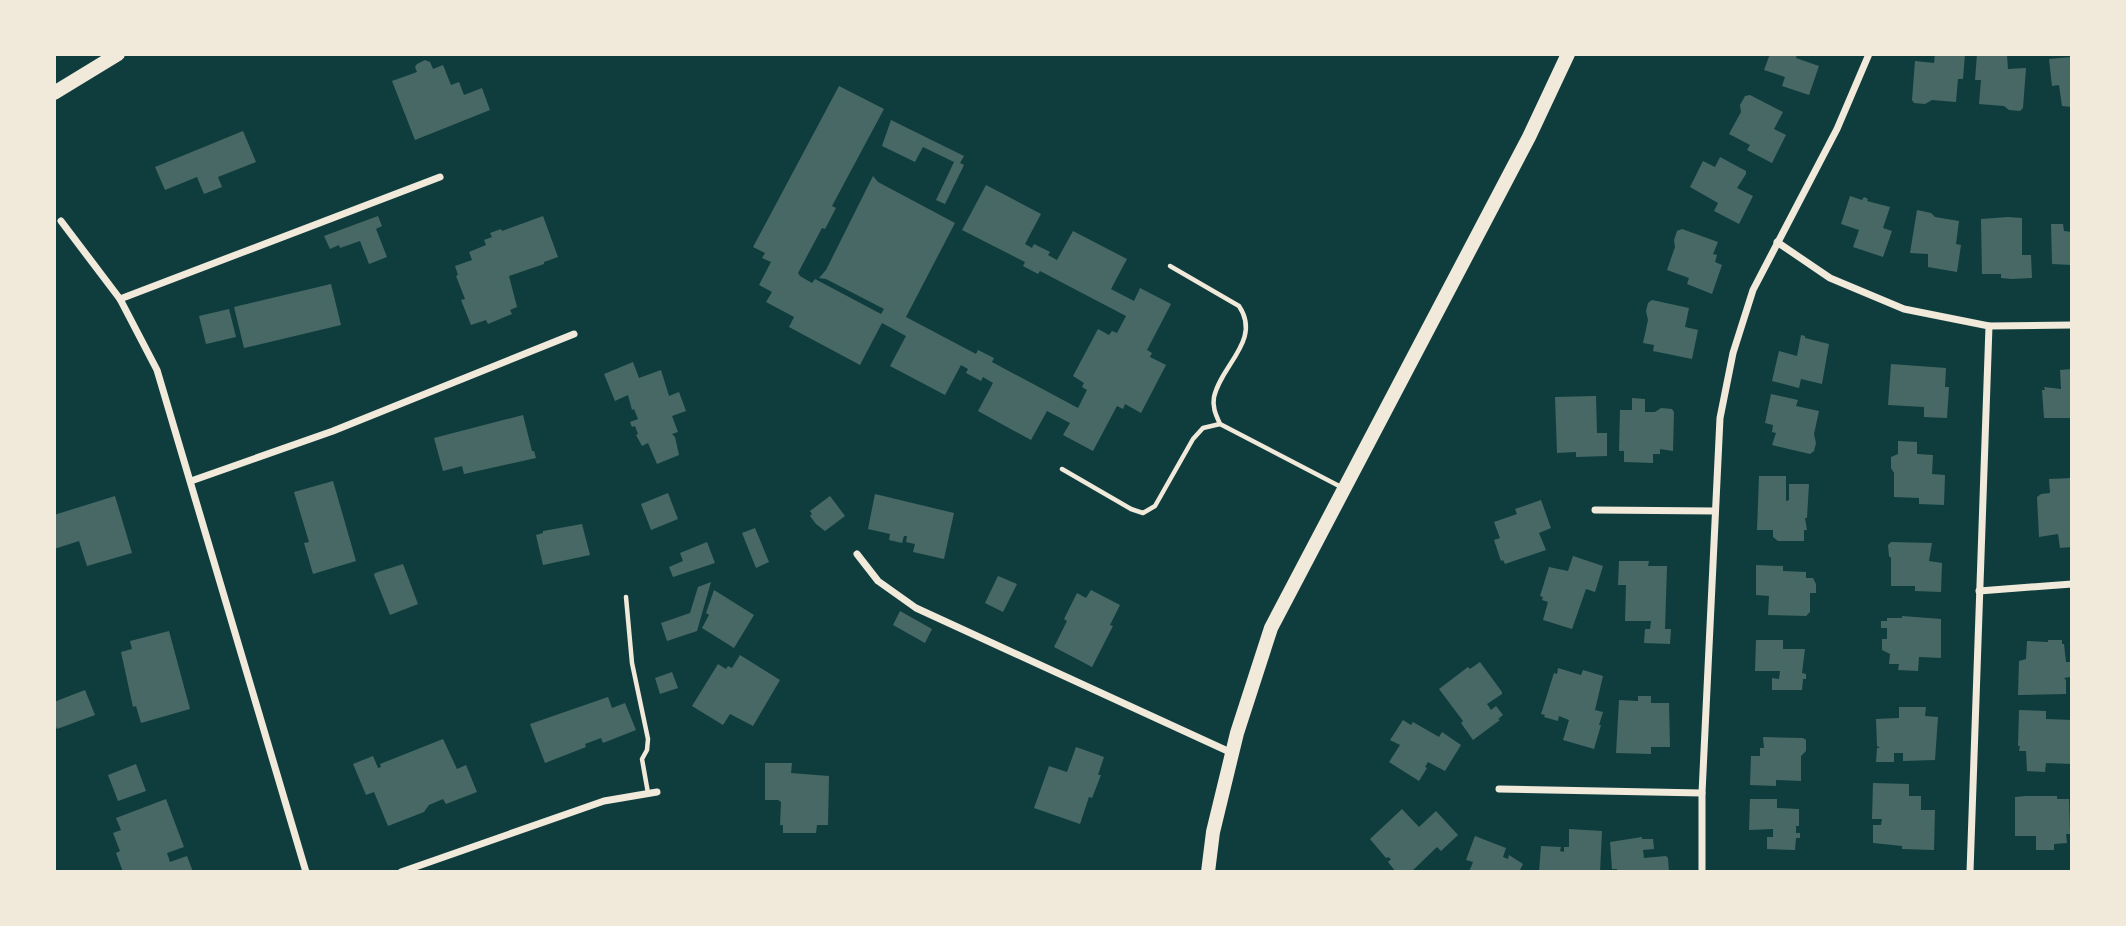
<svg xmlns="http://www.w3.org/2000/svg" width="2126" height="926" viewBox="0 0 2126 926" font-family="Roboto,sans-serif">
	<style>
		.building { fill: #486865 }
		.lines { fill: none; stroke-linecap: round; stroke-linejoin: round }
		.service { stroke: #f1e9da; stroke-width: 4.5 }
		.minor { stroke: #f1e9da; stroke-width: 7 }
		.primary { stroke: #f1e9da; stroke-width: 14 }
	</style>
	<rect width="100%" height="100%" fill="#0f3d3e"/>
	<g class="building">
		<path d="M1770 54H1797L1796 58 1819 66 1809 95 1782 86 1785 77 1764 70Z"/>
		<path d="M1935 54H1965L1963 79H1958L1956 102 1932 100 1925 104 1914 103 1912 100 1915 61 1934 63Z"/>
		<path d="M1977 54 2007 55 2008 69 2026 68 2023 108 2020 111 2009 110 2004 106 1979 104 1981 80H1975Z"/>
		<path d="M2072 57V107L2062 106 2059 85 2052 86 2049 59Z"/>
		<path d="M425 60 430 62 433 69 443 65 451 85 459 82 464 95 482 88 490 110 415 140 392 81 417 72 415 67 417 64Z"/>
		<path d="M839 86 884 109 832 206 836 208 825 229 822 228 798 273 800 276 812 283 815 279 881 314 884 309 826 279 819 278 826 270 873 176 878 182 955 223 906 317 976 354 978 350 994 358 992 362 1078 408 1087 390 1082 387 1084 383 1073 376 1098 329 1109 335 1112 331 1117 333 1126 316 1040 271 1038 274 1023 266 1025 262 962 230 986 185 1041 214 1025 244 1032 248 1034 244 1050 252 1048 255 1057 260 1073 231 1127 259 1111 289 1134 301 1140 288 1171 304 1147 350 1152 353 1150 357 1166 365 1141 413 1125 404 1123 409 1117 406 1093 451 1063 435 1070 423 1047 411 1031 440 978 411 993 383 983 377 981 381 966 373 968 369 961 365 945 395 890 366 906 336 882 323 860 365 789 327 794 317 766 302 772 292 759 285 771 262 762 258 765 253 753 247Z"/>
		<path d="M1750 95 1783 112 1774 129 1786 135 1772 163 1747 150 1750 145 1729 134 1741 112 1740 105 1745 96Z"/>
		<path d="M891 120 964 156 960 163 964 165 945 204 936 200 954 162 923 147 915 162 882 146Z"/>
		<path d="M243 131 256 162 218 177 222 187 204 194 197 177 165 190 155 167Z"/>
		<path d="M1720 157 1746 171V174L1737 188 1753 196 1739 224 1714 211 1718 203 1690 187 1703 161 1715 167Z"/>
		<path d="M1850 196 1862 200 1864 197 1868 199 1867 201 1890 207 1883 228 1892 231 1883 257 1853 247 1859 230 1841 224Z"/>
		<path d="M1917 210 1931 213 1935 217 1959 221 1956 244 1961 245 1957 272 1928 267V254L1910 253Z"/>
		<path d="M378 216 382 226 376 229 387 257 369 264 360 241 340 248 339 245 330 249 324 236Z"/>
		<path d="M543 216 558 257 544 262V264L509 276 517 307 510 310 512 314 488 324 486 320 471 325 461 300 465 299 456 276 458 275 455 266 472 260 469 252 486 245 484 240 492 237 490 233 501 229 502 231Z"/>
		<path d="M2008 217 2022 218V255H2031L2032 278 2012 279 2001 278V274H1982L1981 219Z"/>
		<path d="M2051 224H2063L2064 231 2072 232V265L2052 264Z"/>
		<path d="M1682 229 1718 242 1713 254 1717 255 1715 262 1722 265 1712 294 1687 284 1689 278 1667 270 1675 247 1674 240 1677 231Z"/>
		<path d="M331 284 341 325 244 348 234 307Z"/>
		<path d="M1652 300 1689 308 1685 327 1698 330 1692 359 1653 351 1654 345 1643 343 1648 320 1646 311 1648 303Z"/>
		<path d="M229 309 236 337 206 344 199 316Z"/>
		<path d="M1801 335 1805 336V338L1829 344 1822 384 1801 379 1799 388 1772 381 1779 351 1797 356Z"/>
		<path d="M633 362 639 378 661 370 669 396 679 392 686 411 672 416 678 432 672 434 675 437 679 455 657 464 648 443 642 446 636 435 638 434 635 426 632 427 630 422 638 419 634 409 632 410 628 395 615 401 604 374Z"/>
		<path d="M1891 364 1946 368 1945 387H1949L1947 418 1924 417V407L1888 405Z"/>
		<path d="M2072 369V418H2044L2042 390H2045L2044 387 2061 389 2060 370Z"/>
		<path d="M1771 394 1798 400 1796 406 1819 411 1814 434 1816 443 1814 451 1810 454 1772 445 1776 433 1772 432 1773 425 1765 423Z"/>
		<path d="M1596 396 1597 433H1607V456L1576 457V452L1557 453 1555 397Z"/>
		<path d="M1632 398 1645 399V412H1655L1661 408 1672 409 1674 412 1673 451 1660 449V454H1653V463L1624 462V451H1619L1620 410H1632Z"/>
		<path d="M523 415 532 451H534L536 458 464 474 462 466 443 471 434 438Z"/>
		<path d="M1898 441 1917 442V454L1933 455 1932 474 1945 475 1944 505 1919 504V498L1894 497V473L1891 468V457L1898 454Z"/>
		<path d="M1759 476H1786V501L1789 500V484H1809L1807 518H1805L1807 530H1804V541H1778L1773 537V530H1757Z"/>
		<path d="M2072 478V547L2060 548 2058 534 2039 537 2037 497 2041 494 2050 493 2049 479Z"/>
		<path d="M333 481 356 561 313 574 304 543 309 542 294 492Z"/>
		<path d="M668 493 678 519 651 530 641 504Z"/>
		<path d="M875 494 954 513 944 559 913 552 915 544 906 542 907 536H904L902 543 889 540 890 534 868 529Z"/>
		<path d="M115 496 132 553 87 566 79 541 54 549V515Z"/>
		<path d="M830 496 845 516 825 531 816 524 810 516 812 514 810 511Z"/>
		<path d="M1541 500 1551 528 1539 533 1546 550 1505 564 1503 560 1501 561 1494 540 1500 538 1494 522 1517 514 1515 509Z"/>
		<path d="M582 524 590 555 543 565 536 535 543 533V531Z"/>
		<path d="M755 528 769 562 756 568 742 533Z"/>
		<path d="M707 542 715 563 673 577 669 567 683 561 680 553Z"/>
		<path d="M1891 542 1932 543 1929 561 1942 563 1941 592 1915 591V586H1891V558L1889 556 1888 545Z"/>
		<path d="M1573 556 1603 566 1595 592 1586 589 1572 629 1543 620 1548 602 1542 600 1543 597 1540 596 1549 567 1568 571Z"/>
		<path d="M1619 561H1649L1648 566H1667L1665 629H1671L1670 644 1644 643 1645 629H1650L1651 621H1625L1626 585H1618Z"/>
		<path d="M403 564 418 604 390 615 374 575 375 573Z"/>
		<path d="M1756 565 1783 566V571L1806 572V578H1813L1816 584V593H1810V612L1806 616 1768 615 1769 596 1756 595Z"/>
		<path d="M998 576 1017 584 1003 612 985 603Z"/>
		<path d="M711 582 697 631 667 641 661 623 690 613 698 587Z"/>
		<path d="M714 590 754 615 734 648 702 628 709 615 706 613Z"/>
		<path d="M1091 590 1120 605 1110 625 1113 626 1092 667 1054 647 1067 621 1064 619 1077 593 1086 598Z"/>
		<path d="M900 611 932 629 925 643 893 625Z"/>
		<path d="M1902 616 1941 619V658L1919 657 1918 671 1898 670 1899 664H1889L1890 654 1882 650V639H1887V628H1881V621H1887V618H1902Z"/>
		<path d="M169 631 190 709 141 723 136 706 133 707 121 652 132 649 130 641Z"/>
		<path d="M1756 640H1783V649H1805L1802 673 1806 674V679H1803L1802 690H1772V678L1779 679 1780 671H1755Z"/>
		<path d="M2048 640H2062V644H2064L2066 662H2070V677L2064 678 2066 680V694L2018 695 2019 661 2026 659 2027 641 2048 642Z"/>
		<path d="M740 655 780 680 753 726 730 714 723 725 692 706 718 664 726 669 728 666 732 668Z"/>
		<path d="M1480 662 1502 692V694L1487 704 1491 710 1496 706 1503 715 1498 719 1500 720 1473 740 1461 723 1463 721 1439 689 1468 667 1470 669Z"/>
		<path d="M1558 668 1581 675 1583 670 1603 676 1595 710 1603 712 1599 725H1601L1594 749 1563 740 1569 720 1559 716 1558 721 1544 717 1545 715 1541 714 1554 673 1557 674Z"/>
		<path d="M672 672 678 688 660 694 655 678Z"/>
		<path d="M85 690 95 715 57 729 54 722V702Z"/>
		<path d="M1638 696H1651V703H1669L1670 747H1651V754L1616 753 1619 700 1638 701Z"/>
		<path d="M608 697 612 708 625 703 636 730 603 743 601 738 585 744 586 747 545 763 530 724Z"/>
		<path d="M1899 707H1926L1925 716 1938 717 1935 760 1903 761V753H1894V762H1876L1877 748H1880L1877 746 1876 719 1899 718Z"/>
		<path d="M2019 710 2046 711V719L2072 720V764L2046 763 2045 772 2027 771 2026 751H2019L2020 746H2018Z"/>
		<path d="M1403 720 1411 725 1413 722 1439 737 1442 732 1461 745 1445 771 1428 762 1425 767 1427 768 1419 781 1389 762 1400 745 1390 740Z"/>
		<path d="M1763 737 1803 738 1806 740V751L1801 756V781L1776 780V786L1750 785 1751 756H1760V748H1764Z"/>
		<path d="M443 739 457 769 466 765 477 792 446 804 443 799 429 805 424 812 388 826 374 792 366 795 353 764 373 756 378 768 381 767 380 764Z"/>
		<path d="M1076 747 1104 757 1098 775H1101L1092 798 1089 797 1080 824 1034 808 1049 766 1067 772Z"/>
		<path d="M765 763H792L791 773 829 776 828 825H817L816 833H783V825H780L781 802 778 800H765Z"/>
		<path d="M136 764 146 791 118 801 108 775Z"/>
		<path d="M1873 783 1909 784V796H1921V810H1935L1934 850 1902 849V846L1873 843V825H1881L1882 819H1872Z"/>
		<path d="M2026 796H2057V799H2069L2070 834H2066L2067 843 2054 844V850H2036V836H2015V797Z"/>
		<path d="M166 799 184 847 167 853 170 862 187 856 193 872H123L116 853 120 851 113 833 121 830 116 818Z"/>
		<path d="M1750 799H1777V808L1799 809V826H1796V833H1800V838H1796L1795 850 1767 849V837H1773V829L1749 830Z"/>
		<path d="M1402 809 1419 827 1436 811 1458 835 1441 851 1437 847 1411 872H1396L1388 862 1391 859 1388 857 1386 858 1370 839Z"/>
		<path d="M1569 829 1602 831 1600 872H1539L1541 846 1561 847 1560 851 1564 852V847H1569Z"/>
		<path d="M1475 836 1506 848 1503 857 1508 859 1509 855 1523 864 1519 872H1469L1473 862 1466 860Z"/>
		<path d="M1642 837V839H1653L1654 849 1643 850 1644 858 1666 856 1668 858 1669 872H1617V869H1612L1610 842Z"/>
	</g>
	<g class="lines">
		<g class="service">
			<path d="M1170 266 1239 306C1262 340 1221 365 1214 397 1212 407 1216 415 1220 424"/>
			<path d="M1062 469 1131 509 1143 513 1155 506 1193 439 1203 428 1220 424 1343 488"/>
			<path d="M626 597 632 663 648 739 647 750 642 759 648 793"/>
		</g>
		<g class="minor">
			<path d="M61 221 120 299 157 370 306 872"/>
			<path d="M1777 242 1830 278 1904 309 1989 326 2072 325"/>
			<path d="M120 299 440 177"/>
			<path d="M191 481 333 431 574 334"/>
			<path d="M1595 510 1715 511"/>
			<path d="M857 554 878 581 916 608 1232 753"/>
			<path d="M1979 591 2072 584"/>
			<path d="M1499 789 1702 793"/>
			<path d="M401 872 604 801 657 792"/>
			<path d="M1702 872V793L1720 418 1733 353 1753 290 1837 129 1869 54"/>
			<path d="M1970 872 1989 326"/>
		</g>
		<g class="primary">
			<path d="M54 93 118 54"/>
			<path d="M1208 872 1213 832 1237 733 1271 628 1529 137 1568 54"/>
		</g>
	</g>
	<rect width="2126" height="926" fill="none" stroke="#f1e9da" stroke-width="112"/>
</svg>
